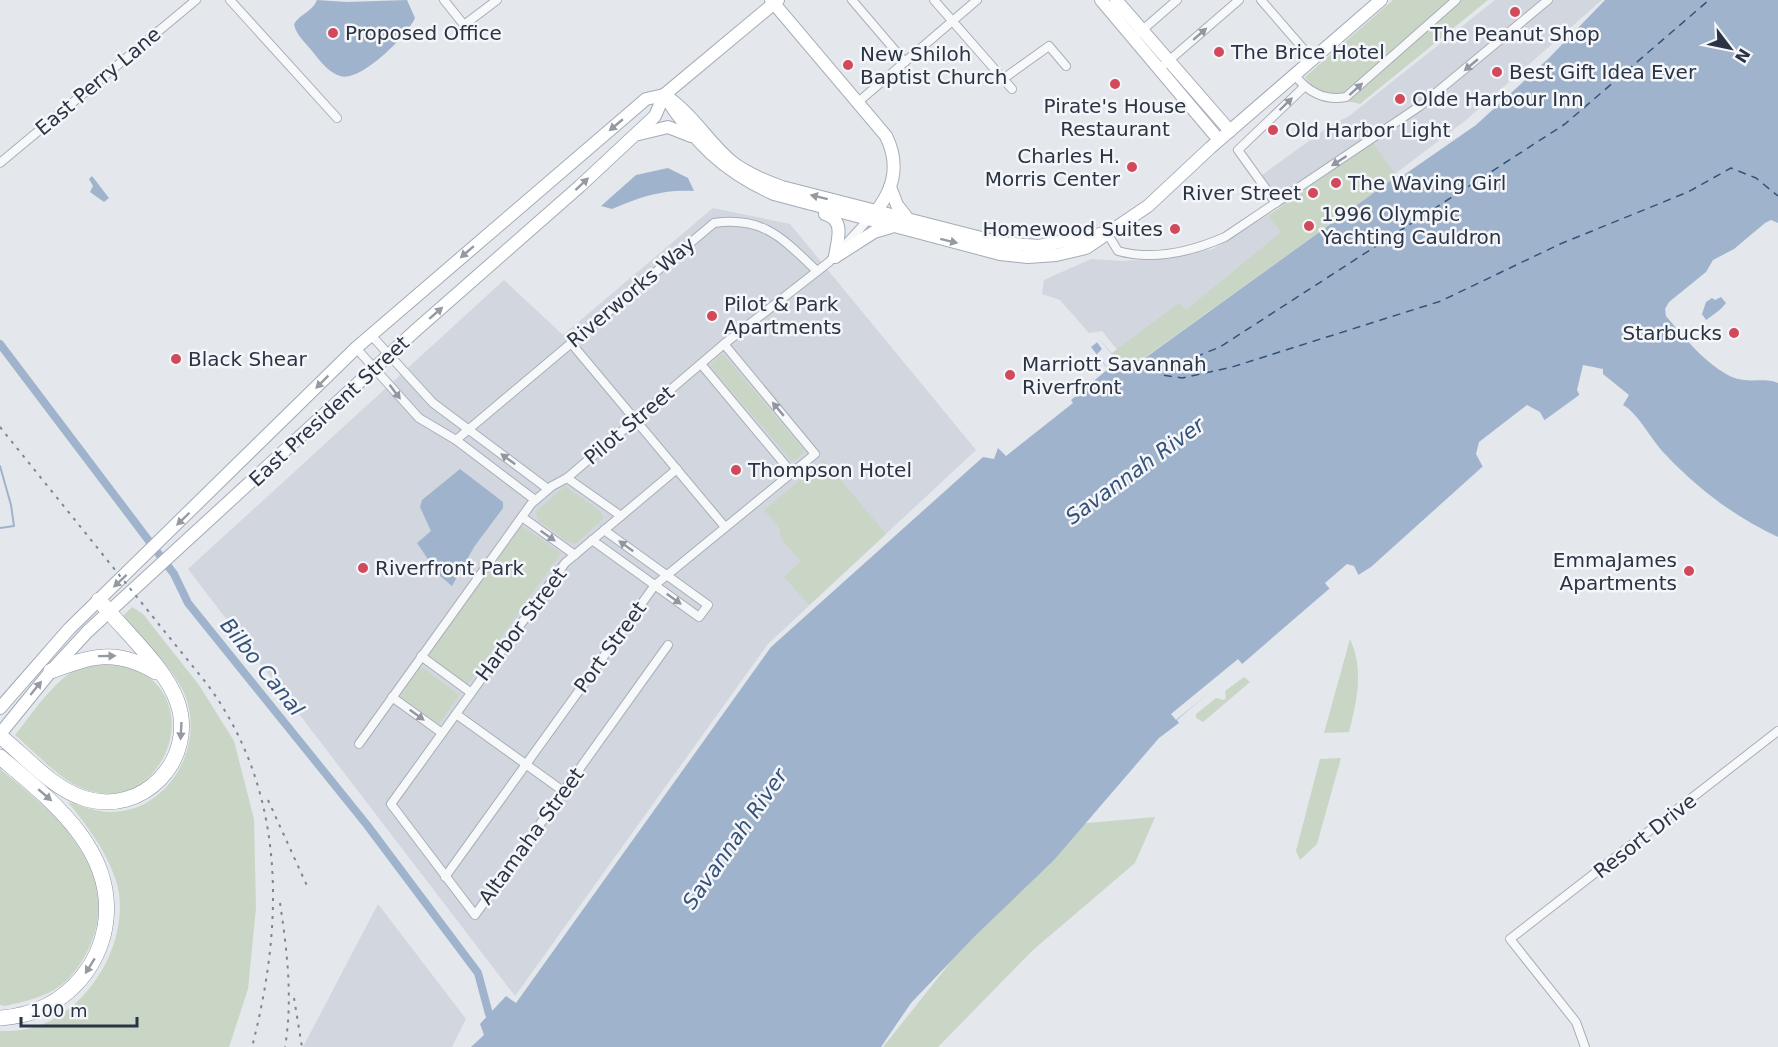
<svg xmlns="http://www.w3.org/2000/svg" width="1778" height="1047" viewBox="0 0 1778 1047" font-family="'DejaVu Sans',sans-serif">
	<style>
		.built { fill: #d2d6de }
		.green { fill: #c9d6c5 }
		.water { fill: #9fb4cc }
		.pier { fill: #e4e7ec }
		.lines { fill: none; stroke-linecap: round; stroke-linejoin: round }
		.stream { stroke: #9fb4cc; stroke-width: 2 }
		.canal { stroke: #9fb4cc; stroke-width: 8 }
		.ferry { stroke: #34527a; stroke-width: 1.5; stroke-dasharray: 8 6; stroke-linecap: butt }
		.street-casing { stroke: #a9aeb7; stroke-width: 10 }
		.secondary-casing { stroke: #a9aeb7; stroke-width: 14 }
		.primary-casing { stroke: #a3abb8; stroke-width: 14 }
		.highway-casing { stroke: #8b94a3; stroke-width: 16 }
		.street { stroke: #f7f8fa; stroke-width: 8 }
		.secondary { stroke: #fff; stroke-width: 12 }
		.primary { stroke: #fff; stroke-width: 12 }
		.highway { stroke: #fff; stroke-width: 15 }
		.rail { stroke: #7d8696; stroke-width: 2; stroke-dasharray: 3 6; stroke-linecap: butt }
		.oneway { fill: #9196a0 }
		.oneway2 { fill: #959aa2 }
		.poi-dot { fill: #d1495b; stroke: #f4f6f9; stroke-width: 2 }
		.labels { text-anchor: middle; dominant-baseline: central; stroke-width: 5; stroke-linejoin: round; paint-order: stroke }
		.poi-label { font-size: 20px; fill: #2b3445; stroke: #f4f6f9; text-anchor: start }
		.street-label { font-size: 20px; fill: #2b3445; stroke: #f4f6f9 }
		.water-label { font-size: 21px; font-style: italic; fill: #34527a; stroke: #f4f6f9 }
	</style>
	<rect width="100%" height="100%" fill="#e4e7ec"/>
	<g class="built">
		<path d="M1495 0H1602L1466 120 1395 174H1382L1127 362 1102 331 1089 333 1060 300 1042 294 1044 280 1091 259 1122 261 1166 258 1213 249 1281 207 1258 178 1328 127 1349 116Z"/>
		<path d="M713 208 790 224 976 450 768 644 515 996 188 569 504 280 563 335Z"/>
		<path d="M378 904 466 1019 452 1047H303Z"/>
	</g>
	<g class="green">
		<path d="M1393 0H1488L1360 104C1340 99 1316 95 1305 77Z"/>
		<path d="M1373 143 1397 176 1126 371 1112 353 1179 303 1186 310 1281 232 1268 216Z"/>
		<path d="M720 355H724L804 450 803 453 795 460H791L710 366Z"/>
		<path d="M824 460 886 534 809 605 784 577 801 561 781 539 779 527 764 510Z"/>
		<path d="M565 486 601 512 603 519 575 544 568 542 538 520 536 512Z"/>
		<path d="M522 526 561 553 467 685 428 655Z"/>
		<path d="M132 607 143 614 199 685 234 741 254 819 256 908 248 989 229 1047H0V1031C9 1031 19 1031 27 1029 87 1017 132 941 117 884 108 853 88 827 68 802 81 806 94 811 108 812 167 814 206 747 185 695 173 666 142 641 121 618Z"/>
		<path d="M1350 639C1364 670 1357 700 1349 732L1324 733Z"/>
		<path d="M88 663C103 663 120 662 133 668 212 702 158 823 79 787 56 776 35 752 15 735 37 708 55 677 88 663Z"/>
		<path d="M423 668 459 695 439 724 400 697 419 669Z"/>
		<path d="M1244 677 1250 682 1203 722 1196 718V714L1216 698 1224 700 1226 698 1225 691Z"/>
		<path d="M1341 758 1317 844 1300 860 1296 851 1320 759Z"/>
		<path d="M0 769C54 813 127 872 88 950 68 990 46 997 5 1006L0 1005Z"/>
		<path d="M1155 817 1135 863 1033 950 938 1047H883L953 959 1076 824Z"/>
	</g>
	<g class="water">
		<path d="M317 0 347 2 407 0 415 18C407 36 360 83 340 76 328 72 320 61 312 51 305 42 296 35 294 24 300 14 313 11 317 0Z"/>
		<path d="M1605 0H1778V223L1771 220 1765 223 1734 249 1713 260 1706 272 1669 302 1665 309 1666 316C1685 338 1705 364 1732 377 1748 384 1764 377 1778 383V537C1735 517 1698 489 1665 454 1652 441 1638 413 1623 405V397L1593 385 1491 459 1371 567 1344 584 1329 589 1177 720 1179 723 1159 738 1054 860 975 936 911 1003 881 1047H471L484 1035 480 1024 506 996 516 1003 771 647 983 457 994 459 998 448 1006 456 1073 403 1071 400 1108 369 1091 347 1100 340 1127 371 1397 176 1401 177 1476 125 1548 59Z"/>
		<path d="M668 168 688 178 694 191C664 189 639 197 612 209L601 206 636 175Z"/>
		<path d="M92 176 109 198 104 202 90 192 93 186 89 179Z"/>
		<path d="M1721 297 1726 303C1720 311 1714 314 1706 320L1702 314 1706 302 1712 298 1715 300Z"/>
		<path d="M460 469 503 502V508L474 547 452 586 438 574 417 543 431 531 420 507 422 500Z"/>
	</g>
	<g class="pier">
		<path d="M1100 340 1116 359 1107 367 1097 354 1102 349 1097 342Z"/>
		<path d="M1583 365 1603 369V374L1629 395 1623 405H1620V399L1594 389 1581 398 1577 390Z"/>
		<path d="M1527 405 1540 412 1546 423 1484 469 1476 454 1479 442Z"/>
		<path d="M1347 564 1354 566 1359 576 1333 593 1325 583Z"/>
		<path d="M1238 659 1243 665 1176 720 1171 714Z"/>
	</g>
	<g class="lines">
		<path class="stream" d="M0 466 11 505 14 526 0 528"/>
		<path class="canal" d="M0 344 174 574 188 603 367 825 478 973 489 1014"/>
		<g class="ferry">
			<path d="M1140 361 1162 375 1182 378 1232 367 1441 301 1560 244 1688 192 1731 168 1756 178 1778 196"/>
			<path d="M1141 361 1178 364 1220 347 1565 124 1709 0"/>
		</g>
		<g class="street-casing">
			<g id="street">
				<path d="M230 0 337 118"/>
				<path d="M444 0 464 25 497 0"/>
				<path d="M852 0 905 62"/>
				<path d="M934 0 1012 89"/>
				<path d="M1261 0 1313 60"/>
				<path d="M1139 33 1177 0"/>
				<path d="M1165 64 1239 0"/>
				<path d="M1295 75C1307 92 1325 101 1346 97L1456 0"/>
				<path d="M1003 79 1049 46 1066 66"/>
				<path d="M857 103 977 0"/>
				<path d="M0 163 196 0"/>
				<path d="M1276 203 1238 150 1304 87"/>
				<path d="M1107 233 1118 251C1154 261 1193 251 1225 237L1420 106 1548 0"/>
				<path d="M371 335 433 403 548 489"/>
				<path d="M571 343 725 527"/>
				<path d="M356 348 419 418 456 440 535 500"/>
				<path d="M701 364 792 473"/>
				<path d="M456 440 714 223C764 216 783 239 817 271"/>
				<path d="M567 478 621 516"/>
				<path d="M522 517 575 555"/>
				<path d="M592 540 699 617 708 605 604 530"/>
				<path d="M668 645 475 915 391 804 565 563 677 469"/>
				<path d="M421 656 470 692"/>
				<path d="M392 697 442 733"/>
				<path d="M456 714 563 791"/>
				<path d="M359 744 531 504 552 486 567 478 724 344 829 262 868 220"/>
				<path d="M445 877 655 585 815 454 724 344"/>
				<path d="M1585 1047 1576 1022 1510 939 1778 731"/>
			</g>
		</g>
		<g class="secondary-casing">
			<g id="secondary">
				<path d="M771 0 886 136C901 166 893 194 870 218"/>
				<path d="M1101 0 1219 140"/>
				<path d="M1116 0 1230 131"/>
				<path d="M664 95 778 0"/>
			</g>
		</g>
		<g class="primary-casing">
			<g id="primary">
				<path d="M664 95C694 142 723 171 774 194L1000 254 1028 257 1056 255 1086 248 1148 206 1210 148 1381 0"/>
				<path d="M670 99C694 116 709 143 732 162 747 174 765 181 782 187L1001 243 1039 246 1106 233"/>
				<path d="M639 134 668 127 691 136"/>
				<path d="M890 187 897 205 908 219"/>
				<path d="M825 214C846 220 837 241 835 257"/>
				<path d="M835 257 874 232 891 227"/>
				<path d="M0 708 69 629 356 348 646 99 664 95"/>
				<path d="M0 734 51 671 88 631 416 330 580 186 655 116 664 95"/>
			</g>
		</g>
		<g class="highway-casing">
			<g id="highway">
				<path d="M51 671C92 656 115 648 156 672"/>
				<path d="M0 736C25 756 52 788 83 798 143 818 198 758 177 701 165 667 122 629 99 600"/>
				<path d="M0 757C51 800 118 851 105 927 102 944 94 962 83 976 62 1002 33 1016 0 1018"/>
			</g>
		</g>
		<use href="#street" class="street"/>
		<use href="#secondary" class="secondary"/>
		<use href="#primary" class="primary"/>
		<use href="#highway" class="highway"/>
		<g class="rail">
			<path d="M0 427 207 684C287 792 284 923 252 1047"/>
			<path d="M268 800 308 888"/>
			<path d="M280 903C287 950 293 999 285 1047"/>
			<path d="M294 998 302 1047"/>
		</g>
	</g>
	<defs><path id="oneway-solid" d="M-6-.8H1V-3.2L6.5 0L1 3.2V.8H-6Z" transform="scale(1.5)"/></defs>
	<g class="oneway">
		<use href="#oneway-solid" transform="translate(1200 34) rotate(-41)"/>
		<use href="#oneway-solid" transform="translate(1471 65) rotate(140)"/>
		<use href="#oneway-solid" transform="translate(1356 89) rotate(-42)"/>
		<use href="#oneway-solid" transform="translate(1286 104) rotate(-44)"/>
		<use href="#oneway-solid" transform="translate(1339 161) rotate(147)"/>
		<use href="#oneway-solid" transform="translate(395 392) rotate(53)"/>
		<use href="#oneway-solid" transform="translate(778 409) rotate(-130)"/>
		<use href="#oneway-solid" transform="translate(508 459) rotate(-144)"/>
		<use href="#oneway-solid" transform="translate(548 536) rotate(35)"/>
		<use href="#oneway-solid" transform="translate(626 546) rotate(-144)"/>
		<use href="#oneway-solid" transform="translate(674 599) rotate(36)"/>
		<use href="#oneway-solid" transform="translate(417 715) rotate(36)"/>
	</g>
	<g class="oneway2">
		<use href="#oneway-solid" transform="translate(616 125) rotate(140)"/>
		<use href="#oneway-solid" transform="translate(582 184) rotate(-43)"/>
		<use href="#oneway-solid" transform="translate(819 197) rotate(-166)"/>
		<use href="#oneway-solid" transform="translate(949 241) rotate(14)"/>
		<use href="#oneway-solid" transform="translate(467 252) rotate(139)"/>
		<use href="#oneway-solid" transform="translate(436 313) rotate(-41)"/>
		<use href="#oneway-solid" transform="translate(322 382) rotate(135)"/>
		<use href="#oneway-solid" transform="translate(183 519) rotate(136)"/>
		<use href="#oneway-solid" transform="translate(120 581) rotate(137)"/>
		<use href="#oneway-solid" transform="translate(107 656) rotate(-1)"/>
		<use href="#oneway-solid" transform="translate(36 688) rotate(-51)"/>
		<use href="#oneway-solid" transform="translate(181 731) rotate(93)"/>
		<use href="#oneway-solid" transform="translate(45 795) rotate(41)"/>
		<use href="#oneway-solid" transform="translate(90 966) rotate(122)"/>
	</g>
	<g class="poi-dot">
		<circle cx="1515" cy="12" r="6"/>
		<circle cx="333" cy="33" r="6"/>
		<circle cx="1219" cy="52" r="6"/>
		<circle cx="848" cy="65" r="6"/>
		<circle cx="1497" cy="72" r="6"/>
		<circle cx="1115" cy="84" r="6"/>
		<circle cx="1400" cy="99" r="6"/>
		<circle cx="1273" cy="130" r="6"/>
		<circle cx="1132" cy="167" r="6"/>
		<circle cx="1336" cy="183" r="6"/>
		<circle cx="1313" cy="193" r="6"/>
		<circle cx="1309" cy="226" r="6"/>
		<circle cx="1175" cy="229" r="6"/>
		<circle cx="712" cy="316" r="6"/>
		<circle cx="1734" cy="333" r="6"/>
		<circle cx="176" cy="359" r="6"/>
		<circle cx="1010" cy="375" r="6"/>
		<circle cx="736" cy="470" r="6"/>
		<circle cx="363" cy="568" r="6"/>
		<circle cx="1689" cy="571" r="6"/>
	</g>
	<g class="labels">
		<g class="poi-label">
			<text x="345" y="33">Proposed Office</text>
			<text x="1515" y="34" text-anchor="middle">The Peanut Shop</text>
			<text x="1231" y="52">The Brice Hotel</text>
			<text x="860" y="54">New Shiloh<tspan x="860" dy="23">Baptist Church</tspan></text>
			<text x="1509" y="72">Best Gift Idea Ever</text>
			<text x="1412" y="99">Olde Harbour Inn</text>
			<text x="1115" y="106" text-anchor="middle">Pirate's House<tspan x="1115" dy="23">Restaurant</tspan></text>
			<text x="1285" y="130">Old Harbor Light</text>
			<text x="1120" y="156" text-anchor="end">Charles H.<tspan x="1120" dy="23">Morris Center</tspan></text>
			<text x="1348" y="183">The Waving Girl</text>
			<text x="1301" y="193" text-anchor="end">River Street</text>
			<text x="1321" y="214">1996 Olympic<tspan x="1321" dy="23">Yachting Cauldron</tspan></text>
			<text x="1163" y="229" text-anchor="end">Homewood Suites</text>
			<text x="724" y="304">Pilot &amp; Park<tspan x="724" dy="23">Apartments</tspan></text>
			<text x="1722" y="333" text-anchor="end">Starbucks</text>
			<text x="188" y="359">Black Shear</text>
			<text x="1022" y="364">Marriott Savannah<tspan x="1022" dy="23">Riverfront</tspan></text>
			<text x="748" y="470">Thompson Hotel</text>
			<text x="1677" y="560" text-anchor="end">EmmaJames<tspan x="1677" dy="23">Apartments</tspan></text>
			<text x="375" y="568">Riverfront Park</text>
		</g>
		<g class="street-label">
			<text transform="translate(98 81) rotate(-40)">East Perry Lane</text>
			<text transform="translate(631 292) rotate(-40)">Riverworks Way</text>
			<text transform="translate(329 411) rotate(-43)">East President Street</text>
			<text transform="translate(629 425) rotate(-40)">Pilot Street</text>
			<text transform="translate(521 624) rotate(-53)">Harbor Street</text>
			<text transform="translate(610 647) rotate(-54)">Port Street</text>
			<text transform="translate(531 836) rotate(-54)">Altamaha Street</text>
			<text transform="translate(1645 836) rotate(-38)">Resort Drive</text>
		</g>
		<g class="water-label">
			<text transform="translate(1135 471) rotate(-36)">Savannah River</text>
			<text transform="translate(262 667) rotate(51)">Bilbo Canal</text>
			<text transform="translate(735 839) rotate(-55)">Savannah River</text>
		</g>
	</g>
	<g transform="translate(1730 48) rotate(122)" stroke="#f4f6f9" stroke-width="4.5" paint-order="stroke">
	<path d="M0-4.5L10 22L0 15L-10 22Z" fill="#2b3445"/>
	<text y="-9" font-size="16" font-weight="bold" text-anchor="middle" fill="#2b3445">N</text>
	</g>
	<path d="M21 1017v9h116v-9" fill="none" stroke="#2b3445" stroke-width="3"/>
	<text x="30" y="1017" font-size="18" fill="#2b3445" stroke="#f4f6f9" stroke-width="4.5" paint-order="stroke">100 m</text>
</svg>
